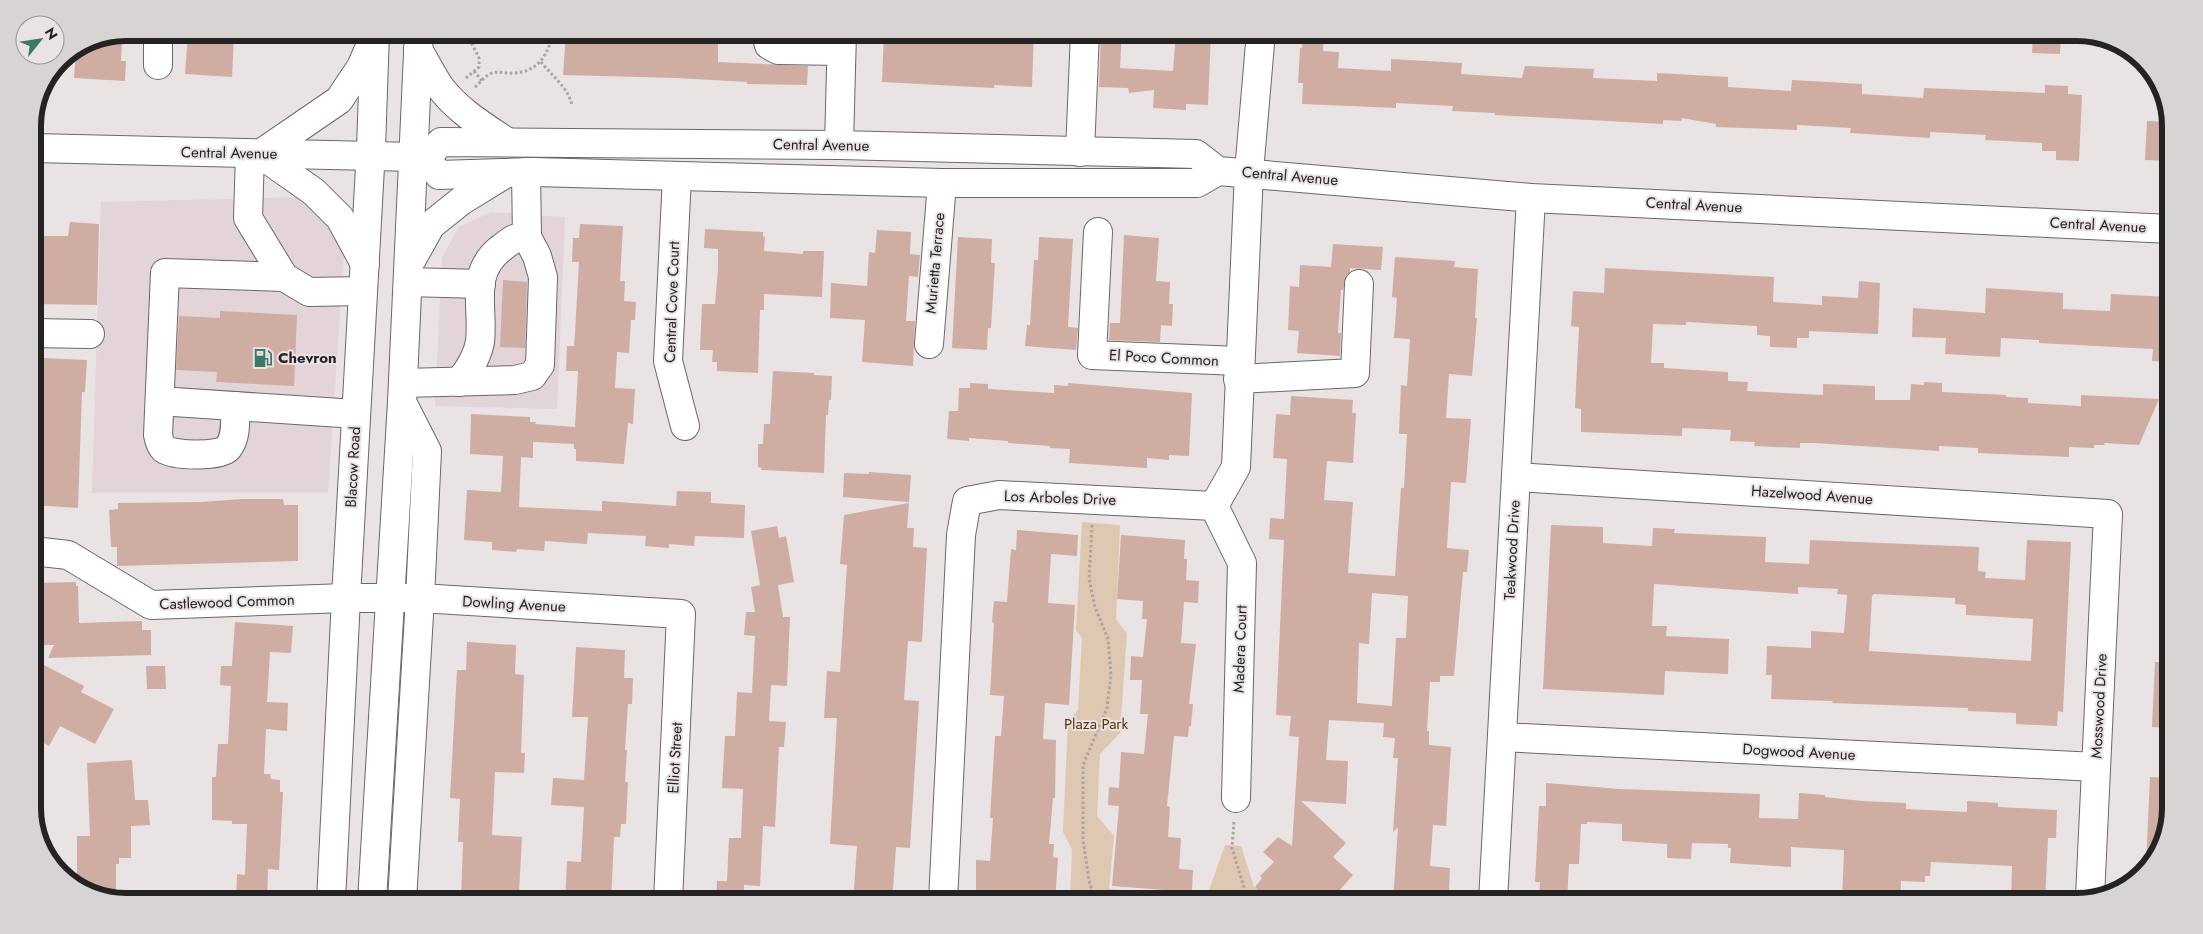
<svg xmlns="http://www.w3.org/2000/svg" width="2203" height="934" viewBox="0 0 2203 934" font-family="Jost,sans-serif">
	<style>
		.built { fill: #e2d4d7 }
		.green { fill: #dec8b1 }
		.building { fill: #d0ada3; fill-rule: evenodd }
		.lines { fill: none; stroke-linecap: round; stroke-linejoin: round }
		.minor-casing { stroke: #6c6768; stroke-width: 30 }
		.major-casing { stroke: #6c6768; stroke-width: 30 }
		.path { stroke: #a8a3a4; stroke-width: 3; stroke-dasharray: 2.5 2.5; stroke-linecap: butt }
		.minor { stroke: #fff; stroke-width: 28 }
		.major { stroke: #fff; stroke-width: 28 }
		.labels { text-anchor: middle; dominant-baseline: central; stroke-width: 4; stroke-linejoin: round; paint-order: stroke }
		.street-label { font-size: 15px; fill: #242222; stroke: #e9e3e4 }
		.poi-label { font-size: 15px; font-weight: bold; fill: #242222; stroke: #e9e3e4; text-anchor: start }
		.park-label { font-size: 15px; fill: #573709; stroke: #e9e3e4 }
		.rim { fill: none; stroke: #242222; stroke-width: 6 }
	</style>
	<rect width="100%" height="100%" fill="#e9e3e4"/>
	<g class="built">
		<path d="M306 197 332 220 344 253 328 493H92L101 202Z"/>
		<path d="M491 212 565 217 557 409 435 406 442 257 459 227Z"/>
	</g>
	<path class="green" d="M1082 522 1120 525 1116 619 1127 634 1120 733 1100 754 1097 816 1114 836 1109 889 1207 896 1225 845 1241 846 1254 887 1270 901H1070L1072 849 1063 832 1068 722 1078 710 1082 638 1076 630Z"/>
	<g class="building">
		<path d="M566 32H718V62L808 66 807 85 747 84V82L676 78 563 75Z"/>
		<path d="M884 32H1034L1032 87 994 85V88L882 82Z"/>
		<path d="M1101 32H1122L1120 68 1173 71 1176 32H1211L1208 105 1186 104V110L1153 108 1154 90 1129 93 1128 88 1099 87Z"/>
		<path d="M1303 32H1324L1323 51 1339 52 1338 68 1391 71V59L1462 63 1461 74 1522 78 1525 66 1594 69 1593 78 1657 81V73L1728 77V87L1791 91 1792 80 1862 84V94L1923 98 1924 88 2045 93V85L2068 86V94L2082 95 2079 161 2056 160V151H2042V143L1985 140 1986 135 1930 132V138L1850 133 1851 128 1797 125V130L1716 127V124L1682 118 1681 121 1663 120V124L1495 115V113L1452 111 1453 106 1396 103V108L1302 104 1303 83H1298L1300 48H1302Z"/>
		<path d="M2033 32H2061L2060 54 2032 53Z"/>
		<path d="M188 34 234 36 232 77 185 74Z"/>
		<path d="M100 38 119 39 122 41 121 61H126L125 81 74 78 76 49 91 40Z"/>
		<path d="M2147 121 2170 122V161L2145 160Z"/>
		<path d="M70 222 99 224 97 305 33 304V236H68Z"/>
		<path d="M580 224 623 226 620 281H625L624 301 636 302 635 320H631L629 353 617 352 615 388 635 389 633 424 628 423 624 464 576 461V449H574V444L533 442V458L521 457 519 507 602 511V501L676 506 677 491 711 492V503L745 505 744 538 695 536 694 546 669 544V548L645 546 646 536 588 533 587 544 545 541 544 551 517 549 516 552 492 550V542L464 540 467 490 501 492 503 456 470 454 471 414 530 417V422H536L535 424 575 427 578 371H566L567 346H574L575 333 579 262H572L573 238H579Z"/>
		<path d="M705 229 763 232V237L765 236 764 251 803 254V251H824L822 297 764 294V310H760L758 373 717 371V362H712L713 350H700L702 304H715L718 269V249L704 248Z"/>
		<path d="M877 230 911 232 910 254 920 255 918 277 909 276 906 321H915L913 366 862 362 865 320 830 318 831 283 867 286 869 252 875 253Z"/>
		<path d="M1124 235 1159 238 1156 281 1170 282 1169 304H1173L1172 326 1161 325 1160 342 1109 340 1110 323H1120Z"/>
		<path d="M958 237 992 239 991 263H995L991 328H988L987 350 952 348Z"/>
		<path d="M1039 237 1073 239 1068 327 1078 328 1076 350 1025 346 1027 325H1030L1034 260H1038Z"/>
		<path d="M1333 244 1383 247 1381 270 1350 268V272L1346 276 1343 290H1341L1338 333H1341L1340 356 1297 353 1299 331 1288 330 1290 286 1299 287 1300 265 1331 267Z"/>
		<path d="M1395 257 1455 261 1454 267 1478 269 1475 318H1477L1472 376 1449 374 1446 418 1471 419 1466 483 1451 482 1447 548 1469 550 1467 572H1463L1454 676H1440V682H1430L1427 731H1429V745L1451 747 1446 826 1433 825 1430 866 1450 868 1449 891H1446V902H1393L1398 827 1393 832 1398 758H1393L1395 738 1383 737 1384 723 1329 720 1326 760 1348 761 1346 804 1301 801 1346 843 1333 857 1353 875 1329 902H1270L1255 887 1262 878 1260 876 1274 862 1263 852 1278 837 1292 846 1299 737 1289 736 1291 716 1276 715 1284 540 1269 539 1270 518 1284 519 1287 459 1273 458 1276 414 1290 415 1291 396 1353 400 1352 413H1356L1353 463 1327 461 1324 500 1353 502 1348 573 1395 576 1401 488H1404L1407 434H1399L1401 385 1407 386 1410 339 1394 338 1397 298 1392 297ZM1372 593 1408 596 1406 638H1396L1392 706 1357 703 1359 643 1369 644Z"/>
		<path d="M1605 268 1774 277 1773 302 1822 305V296L1858 298 1859 281 1880 283 1878 334 1809 331V338H1797V348L1770 347V336L1757 335V326L1686 322V325L1653 324 1651 363H1664V368L1728 372V381L1748 382 1747 391 1823 395V384L1875 386V400H1910L1911 384 1924 385V382L1942 383V392L2006 395V397L2028 398V403L2081 406V395L2159 399 2139 445 2104 443 2105 445H2094V448L2069 447V457L1978 453V448L1939 446V451L1814 443H1800V448L1754 446 1755 442 1730 441 1731 430 1682 428V436L1581 432V409L1575 408 1579 327 1571 326 1573 291 1604 293Z"/>
		<path d="M503 280 527 282 525 348 500 347Z"/>
		<path d="M1986 288 2063 293V309L2110 311 2111 294 2169 297 2170 362 2152 361 2153 349 2039 343V340L2001 338 2000 357 1945 354 1946 338 1912 337 1913 308 1985 313Z"/>
		<path d="M220 311 297 315 294 386 216 382 217 372 176 370 179 316 220 318Z"/>
		<path d="M44 358 87 360 85 392H82L78 508 33 505V364L44 365Z"/>
		<path d="M773 371 814 373V375L832 376 831 400H829L828 415H826L824 473 761 470 762 468 758 467V444H763L764 424H770Z"/>
		<path d="M970 383 988 384V389L1054 393V385L1068 386V383L1192 393 1189 456 1169 455V460L1147 458V468L1069 463 1070 449 1050 448V446L1008 443V441L969 438V441L947 439 949 411H958L959 388H970Z"/>
		<path d="M869 472 911 475 909 502 843 497 844 473 869 474Z"/>
		<path d="M242 499H283L284 505H298V561L117 566V547H111L109 510 118 509V503L201 502Z"/>
		<path d="M909 503 907 528H914L913 547 927 548 922 642 908 641 904 700 919 701 910 848 896 847 892 902H853L857 846 830 844 837 718H824L827 671 840 672 847 565 840 564 844 515Z"/>
		<path d="M1551 525 1603 527V543L1652 546 1653 528 1675 529 1674 533 1766 537 1765 562 1809 564 1810 540 1979 547 1978 571 1986 572 1985 578 2025 580 2027 540 2071 542 2063 712 2058 711 2057 726 2016 724V713L1968 711V708L1832 703 1833 701 1771 699 1772 675H1766L1767 646 1811 648V631L1844 633 1847 595 1837 594 1838 589 1798 587V594L1654 584 1652 626H1667L1666 636 1729 639 1728 674 1665 671 1664 695 1543 689ZM1874 594 1955 598V604L1966 605V615L2033 619 2031 661 1869 651 1872 596Z"/>
		<path d="M777 526 779 538 786 536 794 582 778 585 783 617H790L787 686 771 685 769 721 786 722 784 747H779L775 827 763 826 760 886 744 885V902H716L717 881H727L729 838H741L743 789 722 788 725 736H735L737 692 752 693 755 636 744 635 746 612H755L751 587 760 585 751 531Z"/>
		<path d="M1017 530 1078 535 1077 556 1051 554 1048 603 1075 605 1069 705 1045 703 1043 739 1056 740 1055 798H1053L1049 844H1054L1053 857 1058 858 1055 902H976V860L990 861 993 818H990L995 736H1001L1004 696 990 695 994 623 992 622 994 601 1007 602 1011 549 1016 550Z"/>
		<path d="M1121 535 1185 540 1184 559H1187L1186 580 1199 581 1198 603 1184 602 1181 643 1196 644 1189 704H1193L1191 726H1189L1188 737 1174 736 1167 806 1170 807 1168 837 1181 838 1179 869 1193 870 1192 892 1112 886 1119 806 1108 805 1109 787 1119 788 1121 752 1144 754 1148 714H1140L1142 680H1130L1131 656 1143 657 1147 619H1142L1143 601 1117 599Z"/>
		<path d="M76 582V586H78L79 623 142 621V630H151V655L48 658 54 645H33V583Z"/>
		<path d="M235 622 293 626 291 653 270 652 267 702 288 703 287 731 266 729 264 774H270L271 779 280 780V792H283L279 870 268 869 267 902H236L237 874 245 875 247 824H232V821L212 820V777H216L218 744H228L231 686 220 685 221 666H232Z"/>
		<path d="M467 642 516 645 515 674 524 675 521 753H525L524 773 495 772 492 835 522 837 519 892 500 891V902H461L463 842H458L460 799 450 798 457 670H466Z"/>
		<path d="M576 647 625 650 624 678H633L632 704H628L625 750H627L625 782H628L626 824H621L620 837H614L611 902H565L567 861 581 862 584 807 551 805 553 778 584 780 588 717H572Z"/>
		<path d="M2155 662 2170 663V728L2152 727Z"/>
		<path d="M44 665 84 686 81 692 114 709 95 744 60 726 49 746 33 737V685Z"/>
		<path d="M146 666H165L166 689H147Z"/>
		<path d="M132 760 135 800H148L150 825 131 826V858H119V864H116V899L91 894 77 884V836H90L87 763Z"/>
		<path d="M2150 777 2170 778V808L2163 843 2146 865Z"/>
		<path d="M1546 783 1620 789 1760 794 1759 818 1798 819 1799 793 1825 795V797L1862 801 1906 803V809L1967 812V801L1998 803V807L2057 810 2056 838H2048L2045 902H2011L2012 866 1931 862 1930 876H1925V882L1901 881 1900 902H1842L1844 850 1791 847V867L1730 863 1731 848H1728V844L1692 843 1691 859 1667 858V844L1622 841V824L1587 822V824H1581L1579 864H1569L1567 902H1539L1540 882H1535L1539 806H1546Z"/>
	</g>
	<g class="lines">
		<g class="minor-casing">
			<g id="minor">
				<path d="M158 32V65"/>
				<path d="M765 32 769 45 778 50 841 51"/>
				<path d="M839 145 842 32"/>
				<path d="M1080 152 1085 32"/>
				<path d="M250 154 248 218 284 277 309 292 363 291"/>
				<path d="M677 176 668 361 685 426"/>
				<path d="M1098 232 1092 355 1239 361"/>
				<path d="M408 282 481 284"/>
				<path d="M33 333 90 334"/>
				<path d="M929 344 942 183"/>
				<path d="M1238 379 1355 373 1359 284"/>
				<path d="M459 382C469 370 477 358 480 342 484 307 469 274 500 249 511 241 513 237 527 237"/>
				<path d="M403 383 515 380 532 376 540 365 543 277 537 256 527 237 526 172"/>
				<path d="M174 402 356 414"/>
				<path d="M235 406C235 420 237 437 228 448 220 457 174 456 164 449 160 445 159 440 158 435L165 273 284 277"/>
				<path d="M1516 477 2108 514 2090 897"/>
				<path d="M1214 506 1236 467 1249 172 1261 32"/>
				<path d="M1214 506 1242 563 1236 798"/>
				<path d="M33 551 68 555 151 605 346 598H420L681 614 668 901"/>
				<path d="M1502 737 2096 767"/>
				<path d="M402 901 420 598 427 451 402 402"/>
				<path d="M943 901 961 535 967 501 999 495 1214 506"/>
				<path d="M1493 901 1531 198"/>
			</g>
		</g>
		<g class="major-casing">
			<g id="major">
				<path d="M418 50C426 62 432 76 440 87 457 110 483 126 507 142"/>
				<path d="M33 148 415 157"/>
				<path d="M260 154 339 100 361 67 371 44"/>
				<path d="M260 154 314 192 340 218 365 264"/>
				<path d="M1218 171 1196 154 839 145 441 142 426 158 439 175 534 172 942 183H1197L1218 171 1531 198 2170 229"/>
				<path d="M412 259 431 225 461 201 505 174"/>
				<path d="M331 901 346 598 371 149 375 32"/>
				<path d="M372 901 402 402 419 32"/>
			</g>
		</g>
		<g class="path">
			<path d="M541 62C552 76 569 88 572 106"/>
			<path d="M474 71 482 81"/>
			<path d="M466 78 479 67V58L466 32"/>
			<path d="M475 87C480 83 484 77 490 74 497 70 505 74 513 73 539 72 547 55 554 32"/>
			<path d="M1092 525 1089 579 1095 607 1108 639 1111 675 1107 708 1083 765V839L1089 881 1096 901"/>
			<path d="M1234 822 1232 848 1248 901"/>
		</g>
		<use href="#minor" class="minor"/>
		<use href="#major" class="major"/>
	</g>
	<defs>
		<g id="fuel-bare" transform="scale(1.5)"><path d="M-5.5-6h7V0h2V4h1.3V-2.5L3-4.5l.8-.8L6-3V5H2.5V1h-1V6h-7ZM-4.2-4.7v3.2H.2V-4.7Z" fill="#3a7967" stroke="#e9e3e4" stroke-width="2.5" paint-order="stroke"/></g>
	</defs>
	<g fill-rule="evenodd">
		<use href="#fuel-bare" x="263" y="358"/>
	</g>
	<g class="labels">
		<g class="street-label">
			<text transform="translate(821 145) rotate(1)">Central Avenue</text>
			<text transform="translate(229 153) rotate(1)">Central Avenue</text>
			<text transform="translate(1290 176) rotate(5)">Central Avenue</text>
			<text transform="translate(1694 205) rotate(3)">Central Avenue</text>
			<text transform="translate(2098 225) rotate(3)">Central Avenue</text>
			<text transform="translate(935 263) rotate(-85)">Murietta Terrace</text>
			<text transform="translate(672 302) rotate(-88)">Central Cove Court</text>
			<text transform="translate(1164 358) rotate(3)">El Poco Common</text>
			<text transform="translate(353 467) rotate(-87)">Blacow Road</text>
			<text transform="translate(1812 495) rotate(4)">Hazelwood Avenue</text>
			<text transform="translate(1060 498) rotate(2)">Los Arboles Drive</text>
			<text transform="translate(1512 550) rotate(-87)">Teakwood Drive</text>
			<text transform="translate(227 602) rotate(-2)">Castlewood Common</text>
			<text transform="translate(514 604) rotate(3)">Dowling Avenue</text>
			<text transform="translate(1240 649) rotate(-88)">Madera Court</text>
			<text transform="translate(2099 706) rotate(-87)">Mosswood Drive</text>
			<text transform="translate(1799 752) rotate(3)">Dogwood Avenue</text>
			<text transform="translate(675 758) rotate(-87)">Elliot Street</text>
		</g>
		<g class="poi-label">
			<text x="278" y="358">Chevron</text>
		</g>
		<g class="park-label">
			<text x="1096" y="724">Plaza Park</text>
		</g>
	</g>
	<path d="M0 0H2203V934H0ZM126 41H2077A85 85 0 0 1 2162 126V808A85 85 0 0 1 2077 893H126A85 85 0 0 1 41 808V126A85 85 0 0 1 126 41Z" fill="#d9d4d4" fill-rule="evenodd"/>
	<path class="rim" d="M126 41H2077A85 85 0 0 1 2162 126V808A85 85 0 0 1 2077 893H126A85 85 0 0 1 41 808V126A85 85 0 0 1 126 41Z"/>
	<g transform="translate(40 40) rotate(60)"><circle r="24" fill="#e9e3e4" stroke="#9a9696"/>
	<path d="M0-4L9 19L0 12L-9 19Z" fill="#3a7967"/>
	<text y="-8" font-size="14" font-weight="bold" text-anchor="middle" fill="#242222">N</text>
	</g>
</svg>
